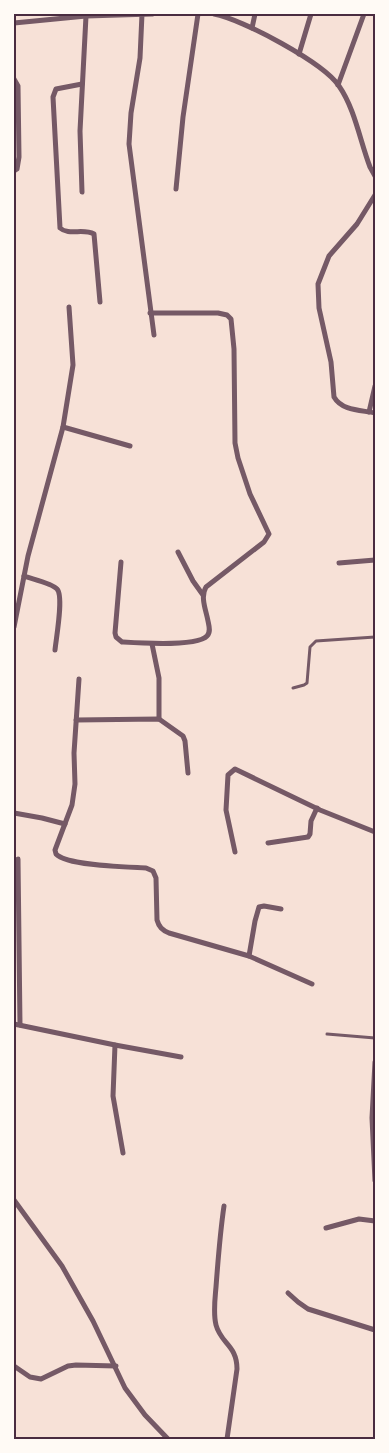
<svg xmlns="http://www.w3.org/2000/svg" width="389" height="1453" viewBox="0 0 389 1453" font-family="Arial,sans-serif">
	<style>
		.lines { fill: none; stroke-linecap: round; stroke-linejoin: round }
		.service { stroke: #755966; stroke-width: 3 }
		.minor { stroke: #755966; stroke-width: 5 }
		.neatline { fill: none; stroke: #4a2c40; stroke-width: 2 }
	</style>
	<rect width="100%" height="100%" fill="#f7e1d7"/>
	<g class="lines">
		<g class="service">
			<path d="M293 688 304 685 307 683 310 647 316 641 375 637"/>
			<path d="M327 1034 375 1038"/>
		</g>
		<g class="minor">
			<path d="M142 14 140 58 131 113 129 144 154 335"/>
			<path d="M214 14C242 19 324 63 339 86 355 109 360 141 370 167L375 176"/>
			<path d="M14 23 86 16 152 14"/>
			<path d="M252 28 255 14"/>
			<path d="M299 54 311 14"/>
			<path d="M14 79 18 86 19 157 17 169 14 171"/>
			<path d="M82 84 56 89 53 97 60 228C69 236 83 228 94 234L100 302"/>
			<path d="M338 85 364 14"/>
			<path d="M176 189 183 117 198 14"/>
			<path d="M82 192 80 131 86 16"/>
			<path d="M375 195 357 224 329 256 318 284 319 308 331 362 334 397C342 411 361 410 375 413"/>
			<path d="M369 412 375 386"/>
			<path d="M63 427 130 446"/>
			<path d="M178 552 193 581 203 595"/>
			<path d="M121 562 115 633 116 637 122 642C138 643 197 647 207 636 211 632 209 626 208 621 206 610 200 597 206 587L264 542 269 534 250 494 238 458 235 443 234 349 231 319 227 315 218 313H150"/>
			<path d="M339 563 375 560"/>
			<path d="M24 576C32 579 52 583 57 589 64 596 56 639 55 650"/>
			<path d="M14 627 28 556 63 427 73 365 69 307"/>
			<path d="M152 644 159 678V719"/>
			<path d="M79 679 74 753 75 784 72 805 55 850 56 854C67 866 128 867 146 868L153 871 156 878 157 920C159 927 162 930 169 933L249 956 312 984"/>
			<path d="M76 720 159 719 183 736 185 741 188 773"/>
			<path d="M14 813 42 818 65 824"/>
			<path d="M268 843 308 837 310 834 311 821 317 808"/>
			<path d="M235 852 226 810 228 775 235 769 320 810 375 832"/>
			<path d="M18 859 20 1025"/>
			<path d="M249 956 255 921 259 907 264 906 281 909"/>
			<path d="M14 1024 115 1045 181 1057"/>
			<path d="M115 1045 113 1096 123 1153"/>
			<path d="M375 1062 372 1118 375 1181"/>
			<path d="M14 1200 62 1266 93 1321 125 1388 145 1415 168 1439"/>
			<path d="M224 1206C220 1233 218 1260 216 1287 215 1299 213 1313 216 1325 221 1344 237 1345 237 1369L227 1439"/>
			<path d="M326 1228 359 1219 375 1221"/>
			<path d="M288 1293 298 1302 308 1309 375 1330"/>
			<path d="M14 1366 30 1377 41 1379 68 1366 76 1365 116 1366"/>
		</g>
	</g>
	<rect width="389" height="1453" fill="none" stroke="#fffaf5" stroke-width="30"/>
	<rect x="15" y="15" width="359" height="1423" class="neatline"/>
</svg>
